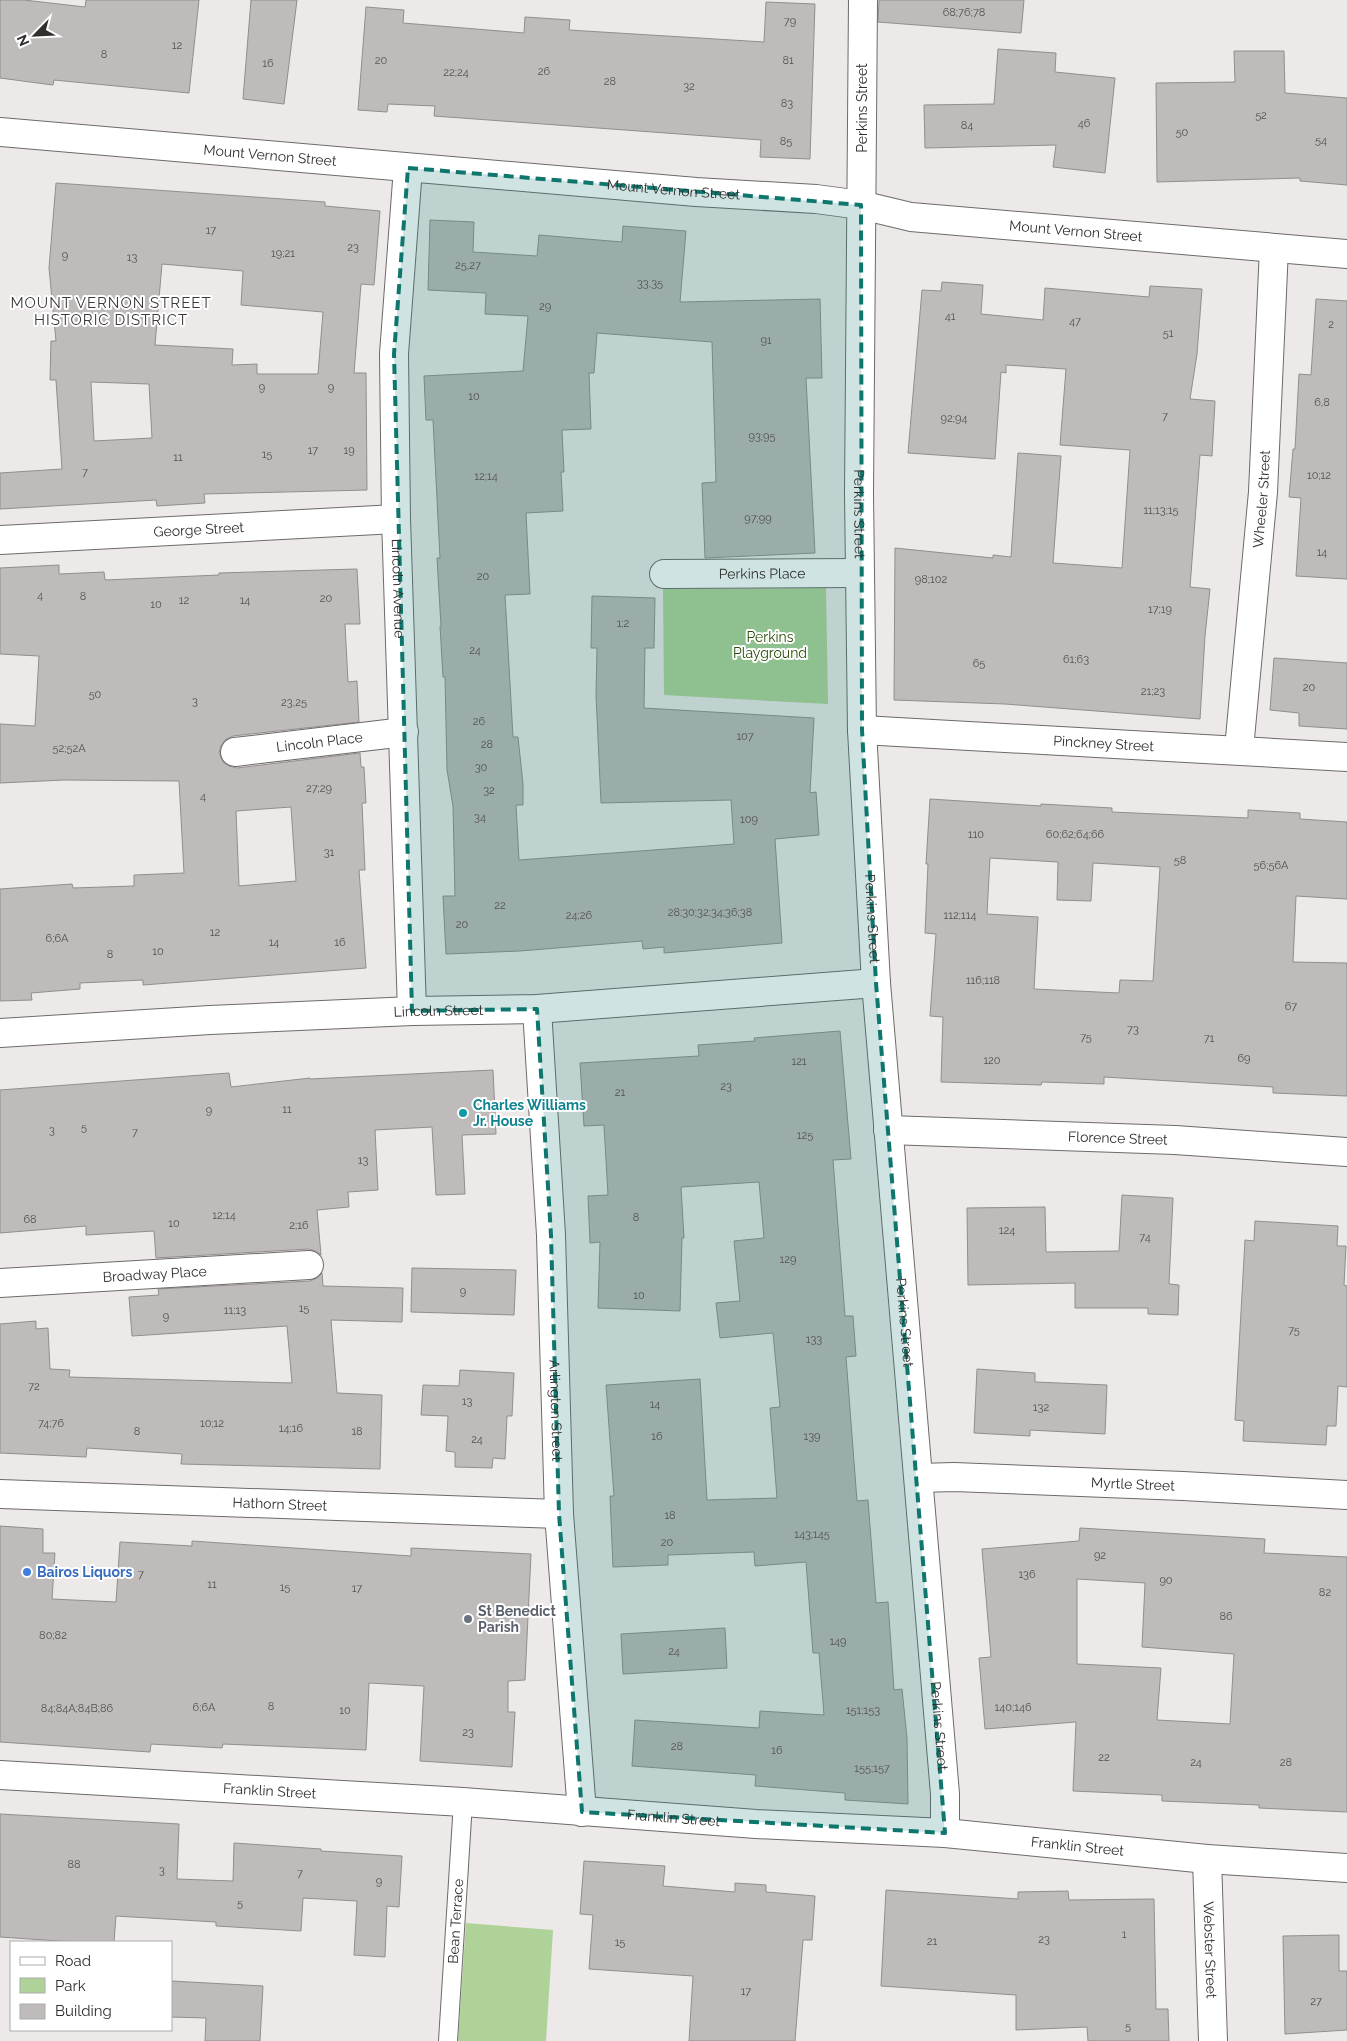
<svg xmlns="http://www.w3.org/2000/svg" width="1347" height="2041" viewBox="0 0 1347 2041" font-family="Raleway,sans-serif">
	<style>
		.green { fill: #afd299 }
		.building { fill: #bebbba; stroke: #918e8d; fill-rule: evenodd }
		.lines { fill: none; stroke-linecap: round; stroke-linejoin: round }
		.service-casing { stroke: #6d6b69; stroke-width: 20 }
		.minor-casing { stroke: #6d6b69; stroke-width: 30 }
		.service { stroke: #fff; stroke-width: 18 }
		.minor { stroke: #fff; stroke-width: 28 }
		.marked { fill: #0f766e; fill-opacity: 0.2; stroke: #0f766e; stroke-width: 4; stroke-dasharray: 10 6; stroke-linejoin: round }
		.culture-dot { fill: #0f9aa8; stroke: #fff; stroke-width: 2 }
		.shop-dot { fill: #3f7fe0; stroke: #fff; stroke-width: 2 }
		.worship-dot { fill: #6b7280; stroke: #fff; stroke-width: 2 }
		.labels { text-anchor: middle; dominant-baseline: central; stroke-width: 4; stroke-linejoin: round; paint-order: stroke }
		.number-label { font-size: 11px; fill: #545251 }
		.street-label { font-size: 14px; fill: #302f2e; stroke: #fff }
		.park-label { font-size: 14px; fill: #294b07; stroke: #fff }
		.culture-label { font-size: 14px; font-weight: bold; fill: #0d838f; stroke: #fff; text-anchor: start }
		.shop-label { font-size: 14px; font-weight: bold; fill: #366cbe; stroke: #fff; text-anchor: start }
		.worship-label { font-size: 14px; font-weight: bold; fill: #5b616d; stroke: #fff; text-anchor: start }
		.neighbourhood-label { font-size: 15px; letter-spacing: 1px; fill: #3c3a39; stroke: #fff }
	</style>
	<rect width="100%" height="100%" fill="#ece9e8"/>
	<g class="green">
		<path d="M826 588 828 704 664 695 663 589Z"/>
		<path d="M466 1923 553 1930 546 2041H458Z"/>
	</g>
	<g class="building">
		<path d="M0 0H24L85 7 86 0H199L189 93 54 80 53 85 0 78Z"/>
		<path d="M251 0H297L284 104 243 99Z"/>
		<path d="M879 0H1024L1021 33 878 22Z"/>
		<path d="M766 2 815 4 810 159 760 157 761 140 434 116 435 106 388 104 387 112 358 110 366 7 404 10 403 23 524 33 525 17 570 20 569 30 764 42Z"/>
		<path d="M998 49 1056 53 1055 72 1115 78 1105 173 1053 167 1056 145 925 148 924 105 994 104Z"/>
		<path d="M1234 51H1284L1285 93 1347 98V185L1300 181V178L1157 182 1156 83 1235 82Z"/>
		<path d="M56 183 325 202V206L380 211 374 285 361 284 354 373H366L367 490 204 494 205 503 157 506 156 500 0 509V473L62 469 56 380H50L51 341H56L49 268ZM162 264 243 271 241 305 323 312 318 374H257V364L232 365 233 349 155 345ZM91 382 149 384 152 438 94 441Z"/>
		<path d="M430 220 474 222 473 252 537 256 539 235 622 242 623 226 686 231 680 302 820 299 822 378H806L815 553 705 558 702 483 716 482 712 342 597 333 594 373H589L591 429 562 430 564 472H561L563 511 526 513 530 594 505 595 513 737H518L523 784V805H516L519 860 734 844 731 800 601 803 596 695 597 648H591L592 596 655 598 654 648H645L644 708 814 718 810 793 816 792 819 835 775 839 782 943 664 953V947L643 949 642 941 520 951 446 954 443 896H455L453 806 447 770 445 677H443L440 626H441L437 558H440L433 420H426L424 376 523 371 528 316 485 314 486 293 428 290Z"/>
		<path d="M942 282 983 285 981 314 1043 320 1045 288 1149 297 1150 286 1202 289 1197 354 1190 399 1215 401 1212 456 1200 455 1190 587 1210 589 1205 636 1200 719 1005 704 894 700 895 548 993 558V555L1011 557 1018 453 1061 456 1053 563 1122 568 1130 450 1060 445 1066 369 1006 365V373L1001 372 995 459 908 453 922 290 941 291Z"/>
		<path d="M1316 299 1347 301V579L1296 576 1301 498 1289 497 1293 449H1295L1299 374 1311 375Z"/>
		<path d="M59 565V574L104 572 105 580 219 575V573L357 569 360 624H345L348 682 357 681 359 722 233 736 225 740 221 746 219 753 223 762 229 766 237 768 360 753 361 767H364L366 803H362L365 870H359L366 968 143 985V980L80 983V989L31 993 32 1000 0 1001V889L72 884 73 888 134 886V875L184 873 179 781 64 780 0 783V724L35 726 39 656 0 654V568ZM291 807 296 881 239 886 236 811Z"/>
		<path d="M1274 658 1347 663V729L1299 726V713L1270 710Z"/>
		<path d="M930 799 1041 806V804L1112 808V812L1248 818V810L1300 813V819L1347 822V899L1296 896 1293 962 1347 963V1096L1273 1093V1087L1104 1077V1084L1042 1082 1041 1085 941 1082 943 1017 930 1016 936 934 925 933 928 864H926ZM990 858 1058 862 1057 900 1091 901 1093 863 1160 867 1153 981 1120 980 1119 993 1034 989 1038 917 987 914Z"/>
		<path d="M840 1031 851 1159 833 1160 845 1316H853L856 1356 846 1357 857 1501 868 1500 876 1603 888 1602 894 1690 902 1689 907 1738 908 1804 845 1800V1793L755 1786 756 1775 632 1766 635 1720 759 1728 760 1711 824 1715 819 1653H813L806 1562 755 1566 754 1552 668 1555V1565L613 1567 610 1496H614L606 1385 700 1379 707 1500 777 1498 770 1408 780 1407 773 1333 720 1338 716 1303 740 1301 734 1241 764 1238 759 1182 681 1187 684 1238H682L680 1311 598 1308 600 1242 590 1243 588 1196 608 1195 604 1125 584 1126 580 1063 699 1056 698 1045 755 1041 754 1038Z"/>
		<path d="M493 1070 496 1134 462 1135 465 1194 436 1195 432 1127 375 1130 378 1190 348 1192 349 1207 317 1210 321 1255 316 1251 308 1249 156 1258 154 1231 86 1235V1226L0 1233V1090L229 1073 231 1087 310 1078V1079Z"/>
		<path d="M1122 1195 1173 1198 1169 1284 1179 1285 1178 1315 1148 1314V1308H1075V1283L968 1285 967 1208 1045 1207 1046 1252 1119 1251Z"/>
		<path d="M1255 1221 1338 1226 1337 1246H1346L1344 1285 1347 1286V1387L1338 1386 1336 1426H1327L1326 1445 1243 1441 1244 1421 1235 1420 1245 1240 1254 1241Z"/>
		<path d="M412 1268 516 1270 514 1315 411 1312Z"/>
		<path d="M322 1273 323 1286 403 1288 402 1322 331 1320 337 1393 382 1395 380 1469 181 1464 182 1454 87 1448 86 1457 0 1453V1324L36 1321V1329L48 1328 50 1369 70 1370 69 1377 292 1383 287 1326 132 1336 129 1297 159 1295 158 1289 310 1281 317 1278Z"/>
		<path d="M977 1369 1035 1373V1382L1107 1385 1105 1434 1030 1430V1436L974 1433Z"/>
		<path d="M460 1370 514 1373 512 1416H507L505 1459 493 1458 492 1468 455 1467V1452L446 1451 448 1416 421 1415 423 1385 459 1386Z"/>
		<path d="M0 1526 43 1529V1553H55L52 1599 116 1602 120 1542 192 1546V1541L411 1556V1548L531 1554 525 1680 508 1681V1712H515L512 1767 420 1761 424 1686 369 1683 366 1750 223 1744 222 1748 151 1744 150 1752 0 1742Z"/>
		<path d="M1080 1528 1265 1539 1264 1553 1347 1557V1812L1259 1808V1805L1162 1801V1795L1073 1791 1076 1722 985 1729 979 1658 991 1657 982 1549 1079 1541ZM1077 1579 1145 1583 1142 1647 1234 1654 1230 1724 1157 1720 1161 1668 1077 1664Z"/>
		<path d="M725 1628 727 1668 623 1674 621 1634Z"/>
		<path d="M0 1814 179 1824 177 1879 233 1881 234 1843 321 1849V1851L402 1856 399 1907 387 1906 385 1957 354 1955 357 1901 303 1898 301 1931 216 1926V1922L116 1916 114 1942H74L0 1937Z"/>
		<path d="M584 1861 665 1866 663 1886 735 1892V1883L766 1885V1892L815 1896 812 1940H803L795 2041H689L693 1976 589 1969 593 1915 580 1914Z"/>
		<path d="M886 1890 1018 1899V1892L1068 1891 1069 1900 1154 1899 1156 2009H1168L1169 2041H1088L1087 2027 1016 2030V1995L881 1986Z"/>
		<path d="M1339 1935V1971H1347V2030L1285 2034 1283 1936Z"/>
		<path d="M171 1981 263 1986 260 2041H205L206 2018 171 2017Z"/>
	</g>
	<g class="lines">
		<g class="service-casing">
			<g id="service">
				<path id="s1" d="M448 2041 463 1802"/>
			</g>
		</g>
		<g class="minor-casing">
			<g id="minor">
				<path id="s2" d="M863 0 859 493 862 730 876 983 945 1794V1833"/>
				<path id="s3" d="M0 132 696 192 816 199 861 205 911 217 1347 254"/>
				<path id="s4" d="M408 168 394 354 396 519 412 1011"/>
				<path id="s5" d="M0 540 396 519"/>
				<path id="s6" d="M664 574 859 573"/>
				<path id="s7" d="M862 730 1347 757"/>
				<path id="s8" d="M1239 749 1263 492 1274 248"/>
				<path id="s9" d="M235 752 404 732"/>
				<path id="s10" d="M537 1009 551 1235 559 1514 582 1812"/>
				<path id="s11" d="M0 1033 210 1020 412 1011 537 1009 876 983"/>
				<path id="s12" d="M888 1130 1175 1140 1347 1152"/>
				<path id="s13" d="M0 1283 309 1265"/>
				<path id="s14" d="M919 1478 954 1477 1183 1486 1347 1495"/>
				<path id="s15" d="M0 1494 559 1514"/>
				<path id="s16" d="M0 1775 463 1802 756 1824 945 1833 1207 1859 1347 1868"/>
				<path id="s17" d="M1207 1859 1213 2041"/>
			</g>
		</g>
		<use href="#service" class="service"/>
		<use href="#minor" class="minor"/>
	</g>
	<path class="marked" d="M408 168 861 205 862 730 876 983 945 1833 582 1812 559 1514 551 1235 537 1009 412 1011 394 354Z"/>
	<circle class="culture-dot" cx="463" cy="1113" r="5"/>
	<circle class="shop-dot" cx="27" cy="1572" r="5"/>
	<circle class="worship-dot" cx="468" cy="1619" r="5"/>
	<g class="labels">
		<g class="number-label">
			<text x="964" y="12">68;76;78</text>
			<text x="790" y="21">79</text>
			<text x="177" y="45">12</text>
			<text x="104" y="54">8</text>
			<text x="381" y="60">20</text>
			<text x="788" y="60">81</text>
			<text x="268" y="63">16</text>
			<text x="544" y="71">26</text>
			<text x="456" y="72">22;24</text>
			<text x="610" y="81">28</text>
			<text x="689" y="86">32</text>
			<text x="787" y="103">83</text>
			<text x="1261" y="115">52</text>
			<text x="1084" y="123">46</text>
			<text x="967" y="125">84</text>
			<text x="1182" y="132">50</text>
			<text x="1321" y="140">54</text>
			<text x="786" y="141">85</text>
			<text x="211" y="230">17</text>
			<text x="353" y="247">23</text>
			<text x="283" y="253">19;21</text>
			<text x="65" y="255">9</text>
			<text x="132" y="257">13</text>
			<text x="468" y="265">25,27</text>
			<text x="650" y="283">33,35</text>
			<text x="545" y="306">29</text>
			<text x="950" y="316">41</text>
			<text x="1075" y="321">47</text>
			<text x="1331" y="324">2</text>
			<text x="1168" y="333">51</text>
			<text x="766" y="340">91</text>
			<text x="262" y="387">9</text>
			<text x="331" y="387">9</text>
			<text x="474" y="396">10</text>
			<text x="1322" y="402">6,8</text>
			<text x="1165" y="416">7</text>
			<text x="954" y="418">92;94</text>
			<text x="762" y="436">93;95</text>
			<text x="313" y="450">17</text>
			<text x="349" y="450">19</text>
			<text x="267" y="454">15</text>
			<text x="178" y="457">11</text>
			<text x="85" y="472">7</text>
			<text x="1319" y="475">10;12</text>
			<text x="486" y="476">12;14</text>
			<text x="1161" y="510">11;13;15</text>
			<text x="758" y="518">97;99</text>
			<text x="1322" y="552">14</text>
			<text x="483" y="576">20</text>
			<text x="931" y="579">98;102</text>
			<text x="40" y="595">4</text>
			<text x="83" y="596">8</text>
			<text x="326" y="598">20</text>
			<text x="184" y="600">12</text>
			<text x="245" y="600">14</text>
			<text x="156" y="604">10</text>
			<text x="1160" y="609">17;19</text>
			<text x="623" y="623">1;2</text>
			<text x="475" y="650">24</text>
			<text x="1076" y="659">61;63</text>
			<text x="979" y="663">65</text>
			<text x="1309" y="687">20</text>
			<text x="1153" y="691">21;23</text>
			<text x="95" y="694">50</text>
			<text x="195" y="701">3</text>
			<text x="294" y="702">23,25</text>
			<text x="479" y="721">26</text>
			<text x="745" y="736">107</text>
			<text x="487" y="744">28</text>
			<text x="69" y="748">52;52A</text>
			<text x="481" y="767">30</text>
			<text x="319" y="788">27;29</text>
			<text x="489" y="790">32</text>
			<text x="203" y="796">4</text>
			<text x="480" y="817">34</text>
			<text x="749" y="819">109</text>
			<text x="976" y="834">110</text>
			<text x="1075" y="834">60;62;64;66</text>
			<text x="329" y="852">31</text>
			<text x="1180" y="860">58</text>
			<text x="1271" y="865">56;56A</text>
			<text x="500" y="905">22</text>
			<text x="710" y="912">28;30;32;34;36;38</text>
			<text x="579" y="915">24;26</text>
			<text x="960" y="915">112;114</text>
			<text x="462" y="924">20</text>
			<text x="215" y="932">12</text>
			<text x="57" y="938">6;6A</text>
			<text x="274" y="942">14</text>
			<text x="340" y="942">16</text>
			<text x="158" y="951">10</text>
			<text x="110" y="954">8</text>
			<text x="983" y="980">116;118</text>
			<text x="1291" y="1006">67</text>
			<text x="1133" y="1029">73</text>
			<text x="1086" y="1037">75</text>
			<text x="1209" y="1038">71</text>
			<text x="1244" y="1058">69</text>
			<text x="992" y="1060">120</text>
			<text x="799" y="1061">121</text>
			<text x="726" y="1086">23</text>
			<text x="620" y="1092">21</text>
			<text x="287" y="1109">11</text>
			<text x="209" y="1110">9</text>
			<text x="84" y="1127">5</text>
			<text x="52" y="1130">3</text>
			<text x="135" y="1132">7</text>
			<text x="805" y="1135">125</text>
			<text x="363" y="1160">13</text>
			<text x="224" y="1215">12;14</text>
			<text x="636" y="1217">8</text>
			<text x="30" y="1219">68</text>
			<text x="174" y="1223">10</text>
			<text x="299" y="1225">2;16</text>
			<text x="1007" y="1230">124</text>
			<text x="1145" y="1237">74</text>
			<text x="788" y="1259">129</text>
			<text x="463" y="1291">9</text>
			<text x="639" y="1295">10</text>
			<text x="304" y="1308">15</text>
			<text x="235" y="1310">11;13</text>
			<text x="166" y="1316">9</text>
			<text x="1294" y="1330">75</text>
			<text x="814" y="1339">133</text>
			<text x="34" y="1386">72</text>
			<text x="467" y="1401">13</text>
			<text x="655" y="1404">14</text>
			<text x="1041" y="1407">132</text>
			<text x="51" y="1423">74;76</text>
			<text x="212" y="1423">10;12</text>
			<text x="291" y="1428">14;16</text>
			<text x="137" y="1431">8</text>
			<text x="357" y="1431">18</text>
			<text x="657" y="1436">16</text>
			<text x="812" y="1436">139</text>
			<text x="477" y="1439">24</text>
			<text x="670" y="1515">18</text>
			<text x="812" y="1534">143;145</text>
			<text x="667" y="1542">20</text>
			<text x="1100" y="1555">92</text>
			<text x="141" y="1574">7</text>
			<text x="1027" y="1574">136</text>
			<text x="1166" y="1580">90</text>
			<text x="212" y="1584">11</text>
			<text x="285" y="1587">15</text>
			<text x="357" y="1588">17</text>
			<text x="1325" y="1592">82</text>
			<text x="1226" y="1616">86</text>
			<text x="53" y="1635">80;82</text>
			<text x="838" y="1641">149</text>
			<text x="674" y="1651">24</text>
			<text x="271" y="1706">8</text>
			<text x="204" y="1707">6;6A</text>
			<text x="1013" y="1707">140;146</text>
			<text x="77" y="1708">84;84A;84B;86</text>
			<text x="345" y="1710">10</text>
			<text x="863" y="1710">151;153</text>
			<text x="468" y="1732">23</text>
			<text x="677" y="1746">28</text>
			<text x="777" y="1750">16</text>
			<text x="1104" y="1757">22</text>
			<text x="1196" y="1762">24</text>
			<text x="1286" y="1762">28</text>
			<text x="872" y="1768">155;157</text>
			<text x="74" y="1864">88</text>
			<text x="162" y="1870">3</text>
			<text x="300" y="1873">7</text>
			<text x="379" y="1881">9</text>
			<text x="240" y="1903">5</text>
			<text x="1124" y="1934">1</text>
			<text x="1044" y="1939">23</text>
			<text x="932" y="1941">21</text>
			<text x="620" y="1942">15</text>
			<text x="746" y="1991">17</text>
			<text x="1316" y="2001">27</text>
			<text x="1128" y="2026">5</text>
		</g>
		<g class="street-label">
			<text transform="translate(862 108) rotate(-90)">Perkins Street</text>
			<text stroke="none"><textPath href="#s3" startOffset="271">Mount Vernon Street</textPath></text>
			<text stroke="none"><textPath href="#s3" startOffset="676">Mount Vernon Street</textPath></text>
			<text stroke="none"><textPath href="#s3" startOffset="1081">Mount Vernon Street</textPath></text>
			<text stroke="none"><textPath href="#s8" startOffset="251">Wheeler Street</textPath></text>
			<text stroke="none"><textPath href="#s2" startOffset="514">Perkins Street</textPath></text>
			<text stroke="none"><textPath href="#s5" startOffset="199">George Street</textPath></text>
			<text stroke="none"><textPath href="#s6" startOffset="98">Perkins Place</textPath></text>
			<text stroke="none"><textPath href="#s4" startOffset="421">Lincoln Avenue</textPath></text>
			<text stroke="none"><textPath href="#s9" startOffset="85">Lincoln Place</textPath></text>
			<text stroke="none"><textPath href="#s7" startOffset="242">Pinckney Street</textPath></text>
			<text stroke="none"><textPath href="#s2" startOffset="919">Perkins Street</textPath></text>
			<text stroke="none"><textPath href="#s11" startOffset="439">Lincoln Street</textPath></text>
			<text stroke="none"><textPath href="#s12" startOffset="230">Florence Street</textPath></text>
			<text stroke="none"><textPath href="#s13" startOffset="155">Broadway Place</textPath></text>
			<text stroke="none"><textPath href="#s2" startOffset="1324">Perkins Street</textPath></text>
			<text stroke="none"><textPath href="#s10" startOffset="402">Arlington Street</textPath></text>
			<text stroke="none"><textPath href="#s14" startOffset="214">Myrtle Street</textPath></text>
			<text stroke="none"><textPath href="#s15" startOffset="280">Hathorn Street</textPath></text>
			<text stroke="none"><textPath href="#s2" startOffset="1729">Perkins Street</textPath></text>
			<text stroke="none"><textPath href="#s16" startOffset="270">Franklin Street</textPath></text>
			<text stroke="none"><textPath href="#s16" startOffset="675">Franklin Street</textPath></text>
			<text stroke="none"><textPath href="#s16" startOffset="1080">Franklin Street</textPath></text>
			<text stroke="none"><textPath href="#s1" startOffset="120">Bean Terrace</textPath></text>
			<text stroke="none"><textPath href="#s17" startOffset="91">Webster Street</textPath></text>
		</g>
		<g class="park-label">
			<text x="770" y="637">Perkins<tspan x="770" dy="16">Playground</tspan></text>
		</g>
		<g class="culture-label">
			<text x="473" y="1105">Charles Williams<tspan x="473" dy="16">Jr. House</tspan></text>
		</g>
		<g class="shop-label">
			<text x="37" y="1572">Bairos Liquors</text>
		</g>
		<g class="worship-label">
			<text x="478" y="1611">St Benedict<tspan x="478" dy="16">Parish</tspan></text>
		</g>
		<g class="neighbourhood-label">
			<text x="111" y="303">MOUNT VERNON STREET<tspan x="111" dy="17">HISTORIC DISTRICT</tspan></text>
		</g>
	</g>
	<rect x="10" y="1941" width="162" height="90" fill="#ffffff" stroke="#acacab"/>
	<rect x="20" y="1957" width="25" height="8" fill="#ffffff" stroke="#acacab"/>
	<text x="55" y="1966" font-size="15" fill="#302f2e">Road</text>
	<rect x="20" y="1978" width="25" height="15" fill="#afd299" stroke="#acacab"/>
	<text x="55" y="1991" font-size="15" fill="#302f2e">Park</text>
	<rect x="20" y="2004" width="25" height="15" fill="#bebbba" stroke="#acacab"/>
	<text x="55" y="2016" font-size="15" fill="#302f2e">Building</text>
	<g transform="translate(35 35) rotate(246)" stroke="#ffffff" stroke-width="4" paint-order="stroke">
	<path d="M0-4L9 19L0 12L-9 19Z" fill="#302f2e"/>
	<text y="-8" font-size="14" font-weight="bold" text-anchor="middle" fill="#302f2e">N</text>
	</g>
</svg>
